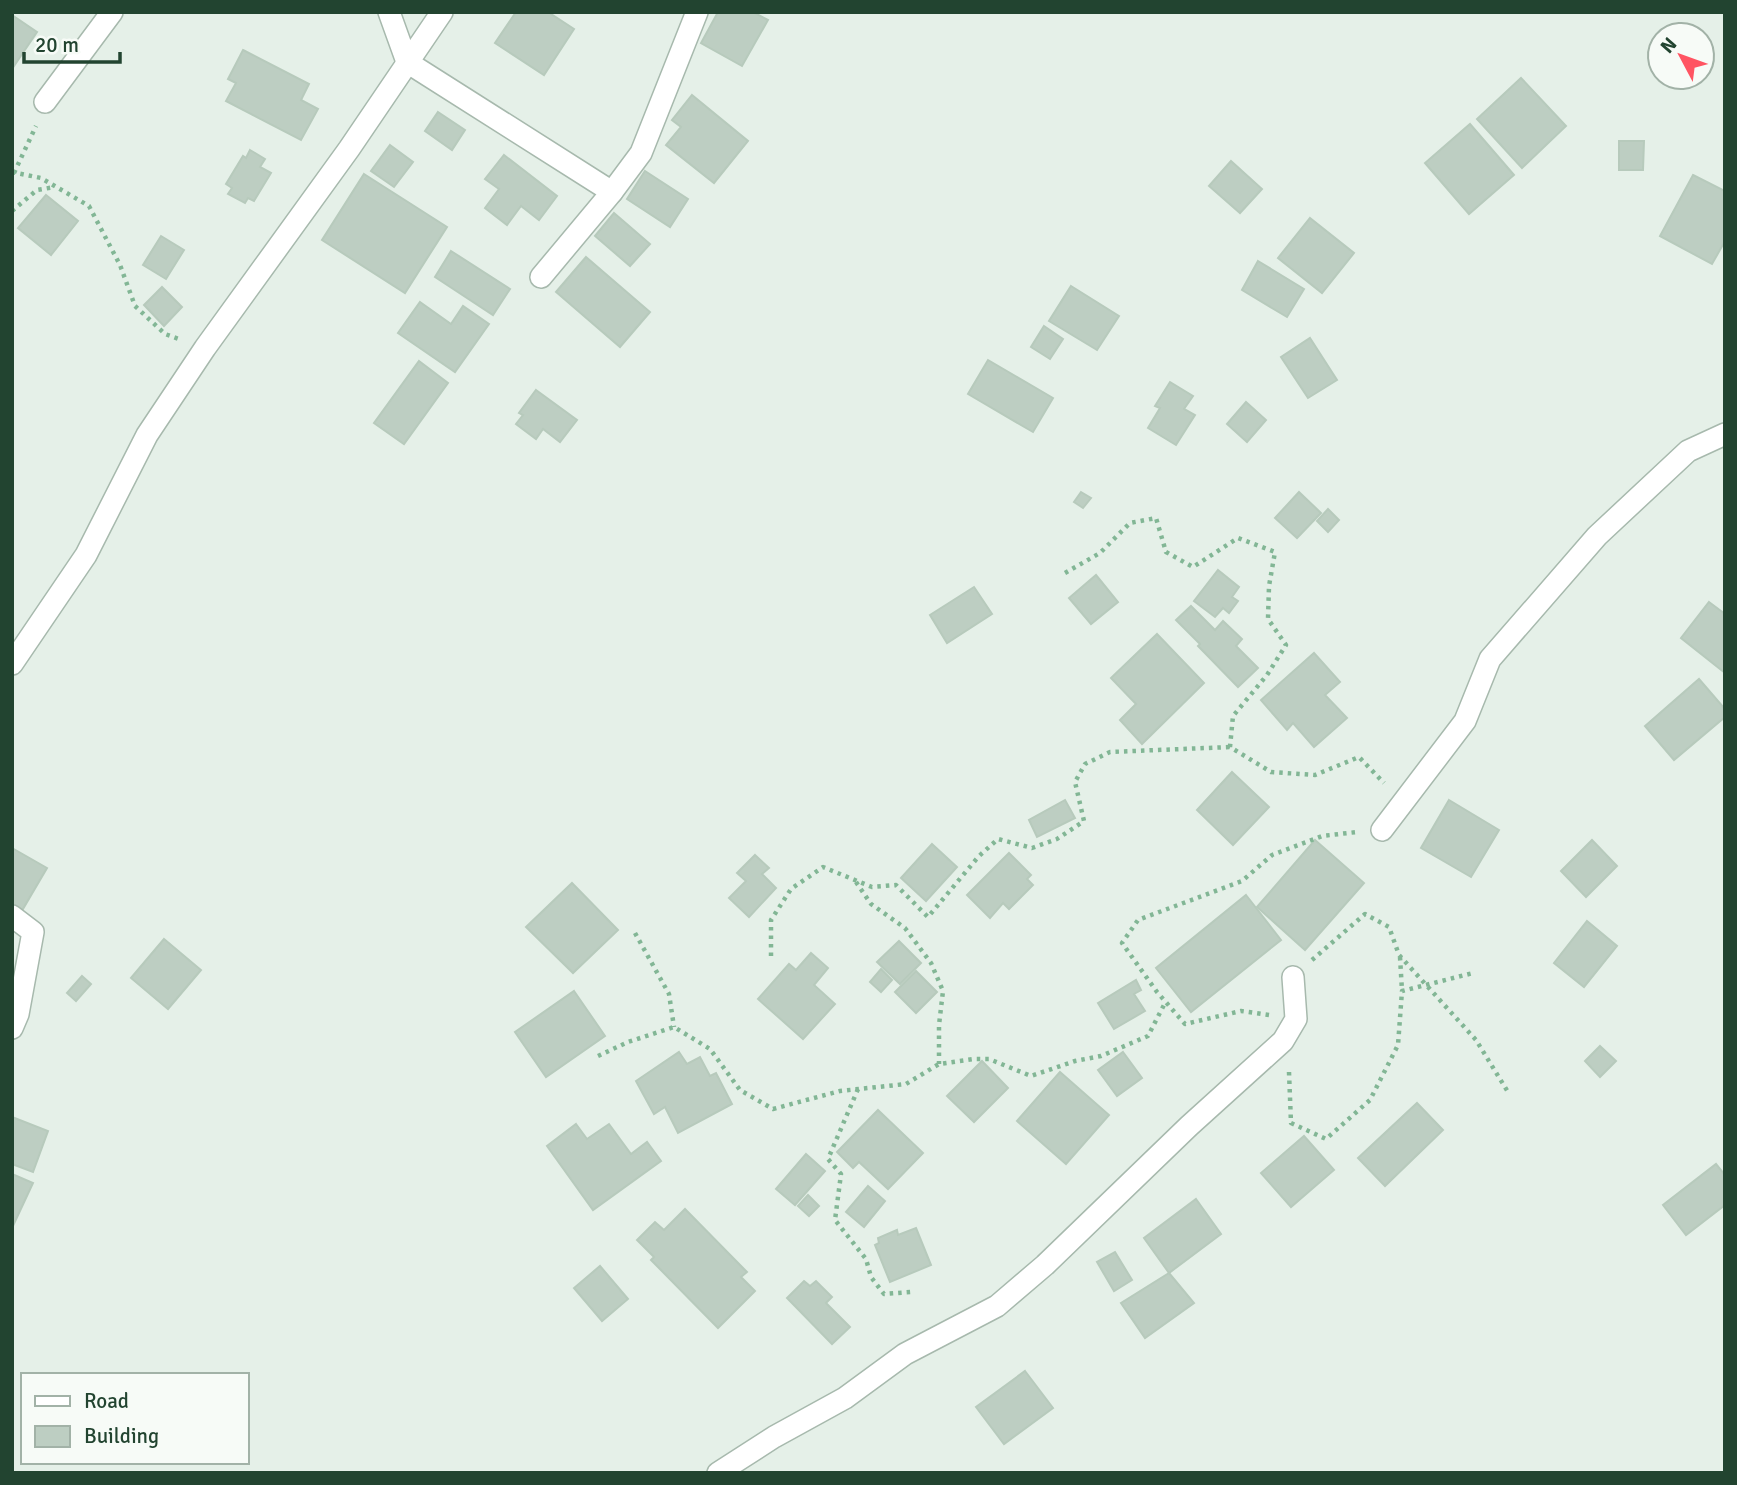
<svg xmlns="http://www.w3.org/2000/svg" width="1737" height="1485" viewBox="0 0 1737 1485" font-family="Signika,sans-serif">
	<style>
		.building { fill: #bdcec2; stroke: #b7cabc; stroke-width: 2 }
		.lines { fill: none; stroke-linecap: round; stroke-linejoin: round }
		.minor-casing { stroke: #a7b9ad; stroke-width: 24 }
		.path { stroke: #82b695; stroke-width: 4.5; stroke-dasharray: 3.5 5; stroke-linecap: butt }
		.minor { stroke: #fff; stroke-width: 21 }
	</style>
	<rect width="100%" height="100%" fill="#e5f0e8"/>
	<g class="building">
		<path d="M516 12H548L574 29 544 75 495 43Z"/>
		<path d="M718 12H753L768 20 742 66 701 43Z"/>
		<path d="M12 15 37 32 12 69Z"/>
		<path d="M243 50 309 84 301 100 318 109 301 140 226 101 236 83 228 79Z"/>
		<path d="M1521 78 1566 126 1522 168 1477 119Z"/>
		<path d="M692 95 748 141 714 183 666 145 681 127 672 120Z"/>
		<path d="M438 112 465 130 452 150 425 131Z"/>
		<path d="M1470 124 1514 175 1469 214 1425 163Z"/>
		<path d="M1619 141H1644L1643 170H1619Z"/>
		<path d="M390 145 413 162 394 187 371 171Z"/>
		<path d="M250 150 265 159 260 167 271 173 254 201 248 198 245 203 228 194 232 188 226 184 243 156 246 158Z"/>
		<path d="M504 155 557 196 539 220 521 206 507 225 485 208 499 189 485 179Z"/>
		<path d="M1231 161 1262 189 1240 213 1209 186Z"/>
		<path d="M645 171 688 199 670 227 627 199Z"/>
		<path d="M364 174 447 227 405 293 322 240Z"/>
		<path d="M1693 175 1725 191V241L1712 264 1660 236Z"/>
		<path d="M46 195 78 221 51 255 18 228Z"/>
		<path d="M614 213 650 244 630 266 595 236Z"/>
		<path d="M1310 218 1354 253 1322 293 1278 258Z"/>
		<path d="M161 236 184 250 166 279 143 265Z"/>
		<path d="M451 251 510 289 493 315 435 277Z"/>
		<path d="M586 257 650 312 620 347 556 292Z"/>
		<path d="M1258 261 1304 289 1287 317 1242 290Z"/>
		<path d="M1071 286 1119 316 1097 350 1049 321Z"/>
		<path d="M162 287 182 307 164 326 144 305Z"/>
		<path d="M420 302 451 324 463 306 489 324 455 372 398 333Z"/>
		<path d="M1044 326 1063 339 1050 359 1031 347Z"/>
		<path d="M1310 338 1337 380 1308 398 1281 357Z"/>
		<path d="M988 360 1053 398 1033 432 968 394Z"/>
		<path d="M419 361 448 383 404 444 374 423Z"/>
		<path d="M1170 382 1193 396 1184 409 1195 415 1176 445 1148 428 1160 408 1155 406Z"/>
		<path d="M536 390 577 420 560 442 543 429 536 439 516 424 523 415 519 413Z"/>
		<path d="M1246 402 1266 420 1247 442 1227 424Z"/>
		<path d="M1081 492 1091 498 1083 508 1074 502Z"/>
		<path d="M1299 492 1321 513 1297 538 1275 518Z"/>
		<path d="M1328 509 1339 520 1328 532 1317 521Z"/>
		<path d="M1218 570 1239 587 1232 597 1238 601 1229 613 1223 608 1215 617 1194 601Z"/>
		<path d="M1096 575 1118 602 1091 624 1069 598Z"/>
		<path d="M974 587 992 614 947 643 930 615Z"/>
		<path d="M1709 602 1725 614V673L1681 638Z"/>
		<path d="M1191 606 1215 630 1223 621 1242 639 1236 646 1258 668 1238 687 1198 646 1200 644 1176 620Z"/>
		<path d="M1157 634 1204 683 1142 744 1120 720 1136 704 1111 678Z"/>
		<path d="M1314 653 1340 682 1325 695 1347 718 1314 747 1293 723 1287 730 1261 700Z"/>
		<path d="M1699 679 1725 709V717L1674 760 1645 726Z"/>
		<path d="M1232 772 1269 807 1233 845 1197 810Z"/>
		<path d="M1065 800 1075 818 1037 837 1029 820Z"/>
		<path d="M1449 800 1499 830 1471 877 1421 848Z"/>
		<path d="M1315 840 1364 883 1305 950 1257 907Z"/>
		<path d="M1592 840 1617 866 1586 897 1561 871Z"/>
		<path d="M932 844 957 867 926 901 901 878Z"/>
		<path d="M12 848 47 868 20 914 12 909Z"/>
		<path d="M1009 853 1031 875 1027 879 1033 885 1009 909 1003 903 990 918 967 895Z"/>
		<path d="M755 855 769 868 762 874 776 888 749 917 729 898 746 881 737 873Z"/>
		<path d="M572 883 618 930 573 973 526 927Z"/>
		<path d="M1246 895 1281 940 1191 1012 1156 968Z"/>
		<path d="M1587 921 1617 946 1584 987 1554 963Z"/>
		<path d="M164 939 201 970 168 1009 131 978Z"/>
		<path d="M899 941 921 963 900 984 877 962Z"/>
		<path d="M811 953 828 968 814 985 835 1004 803 1039 758 999 789 964 796 970Z"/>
		<path d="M881 969 892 980 881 992 870 982Z"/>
		<path d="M916 971 937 992 916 1013 895 992Z"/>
		<path d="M82 976 91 984 76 1001 67 993Z"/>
		<path d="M1136 980 1141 990 1134 994 1145 1011 1114 1029 1098 1003Z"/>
		<path d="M574 991 605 1036 546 1077 515 1032Z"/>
		<path d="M1600 1046 1616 1061 1600 1077 1585 1061Z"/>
		<path d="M679 1052 687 1064 700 1057 710 1076 716 1073 732 1104 678 1133 665 1107 654 1114 636 1081Z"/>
		<path d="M1123 1052 1142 1078 1117 1096 1098 1070Z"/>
		<path d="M982 1061 1008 1088 974 1122 947 1096Z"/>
		<path d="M1060 1072 1109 1115 1066 1164 1017 1121Z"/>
		<path d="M1417 1103 1443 1130 1385 1186 1358 1158Z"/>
		<path d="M878 1110 923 1153 888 1189 859 1162 853 1168 837 1152Z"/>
		<path d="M12 1117 48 1131 33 1172 12 1164Z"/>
		<path d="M576 1124 587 1139 609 1124 631 1154 647 1142 661 1161 593 1210 547 1146Z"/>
		<path d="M1304 1136 1334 1170 1291 1207 1261 1173Z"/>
		<path d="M806 1154 825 1171 795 1205 776 1189Z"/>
		<path d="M1716 1164 1725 1175V1205L1686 1235 1663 1205Z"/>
		<path d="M12 1174 33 1183 12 1228Z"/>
		<path d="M868 1186 885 1201 864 1227 846 1212Z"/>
		<path d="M808 1195 819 1206 809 1216 798 1206Z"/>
		<path d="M1196 1199 1221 1234 1169 1273 1144 1238Z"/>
		<path d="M685 1209 747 1272 741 1277 755 1291 718 1328 651 1260 654 1257 637 1240 655 1222 664 1230Z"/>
		<path d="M916 1228 931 1265 890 1282 875 1245 879 1243 878 1238 897 1230 898 1235Z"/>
		<path d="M1115 1252 1132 1280 1114 1291 1097 1262Z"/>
		<path d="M600 1266 628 1299 602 1321 574 1288Z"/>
		<path d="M1169 1273 1194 1303 1145 1338 1121 1303Z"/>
		<path d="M804 1281 810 1286 816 1281 832 1297 826 1303 850 1327 832 1344 787 1298Z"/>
		<path d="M1025 1371 1053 1408 1004 1444 976 1407Z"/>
	</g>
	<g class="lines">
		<g class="minor-casing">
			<g id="minor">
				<path d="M389 12 407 62 612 192"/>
				<path d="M45 102 112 12"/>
				<path d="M541 277 612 192 641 153 697 12"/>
				<path d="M12 664 86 555 147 435 205 348 349 149 442 12"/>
				<path d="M1382 830 1465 721 1490 659 1597 536 1688 451 1725 434"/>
				<path d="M12 916 33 932 18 1014 12 1028"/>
				<path d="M718 1473 774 1437 845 1398 905 1354 997 1306 1045 1265 1189 1126 1283 1041 1296 1019 1293 977"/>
			</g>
		</g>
		<g class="path">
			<path d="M12 172 41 178 89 206 120 265 135 306 165 334 179 339"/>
			<path d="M14 173 36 126"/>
			<path d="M12 211 37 190 55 187"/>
			<path d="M1065 573 1100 553 1130 523 1156 518 1166 552 1193 567 1238 538 1275 552 1269 586 1268 619 1286 645 1267 675 1233 716 1230 747 1271 772 1315 775 1359 757 1384 783"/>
			<path d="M856 882 871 904 905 928 931 963 943 991 939 1025V1064"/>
			<path d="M635 933 669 994 674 1027"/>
			<path d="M771 956V920L791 889 823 867 872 887 896 885 928 917 979 856 998 839 1032 848 1057 839 1084 821 1075 782 1085 764 1110 752 1230 747"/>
			<path d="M1400 957 1402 991"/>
			<path d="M1312 960 1365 914 1389 927 1399 955 1476 1040 1508 1092"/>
			<path d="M1269 1015 1241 1011 1185 1024 1157 992 1122 943 1138 920 1242 881 1272 855 1322 836 1357 832"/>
			<path d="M598 1056 628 1042 674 1027 710 1049 740 1090 773 1109 840 1091 906 1084 939 1064 974 1059H989L1031 1076 1075 1061 1101 1056 1148 1036 1166 1001"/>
			<path d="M1289 1072 1291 1123 1326 1139 1370 1100 1398 1045 1402 991 1473 973"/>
			<path d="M858 1089 828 1159 841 1174 835 1220 866 1259 871 1277 884 1294 911 1292"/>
		</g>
		<use href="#minor" class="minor"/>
	</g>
	<rect width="1737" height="1485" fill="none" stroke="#224430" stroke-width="28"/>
	<rect x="21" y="1373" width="228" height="91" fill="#f7fbf7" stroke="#a2b2a7" stroke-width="2"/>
	<rect x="35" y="1396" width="35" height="10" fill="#ffffff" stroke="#a2b2a7" stroke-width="2"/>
	<text x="84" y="1408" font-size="21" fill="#224430">Road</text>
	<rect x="35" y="1426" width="35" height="21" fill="#bdcec2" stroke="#a2b2a7" stroke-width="2"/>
	<text x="84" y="1443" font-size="21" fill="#224430">Building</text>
	<g transform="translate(1681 56) rotate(311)"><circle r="33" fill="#f7fbf7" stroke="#a2b2a7" stroke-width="2"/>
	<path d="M0-5L12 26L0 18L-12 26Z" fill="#ff5462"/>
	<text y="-10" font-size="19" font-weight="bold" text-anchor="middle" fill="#224430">N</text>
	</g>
	<path d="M24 52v10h96v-10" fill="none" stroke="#224430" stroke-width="3.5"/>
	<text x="35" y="52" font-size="21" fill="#224430" stroke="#f7fbf7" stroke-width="5" paint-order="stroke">20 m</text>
</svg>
